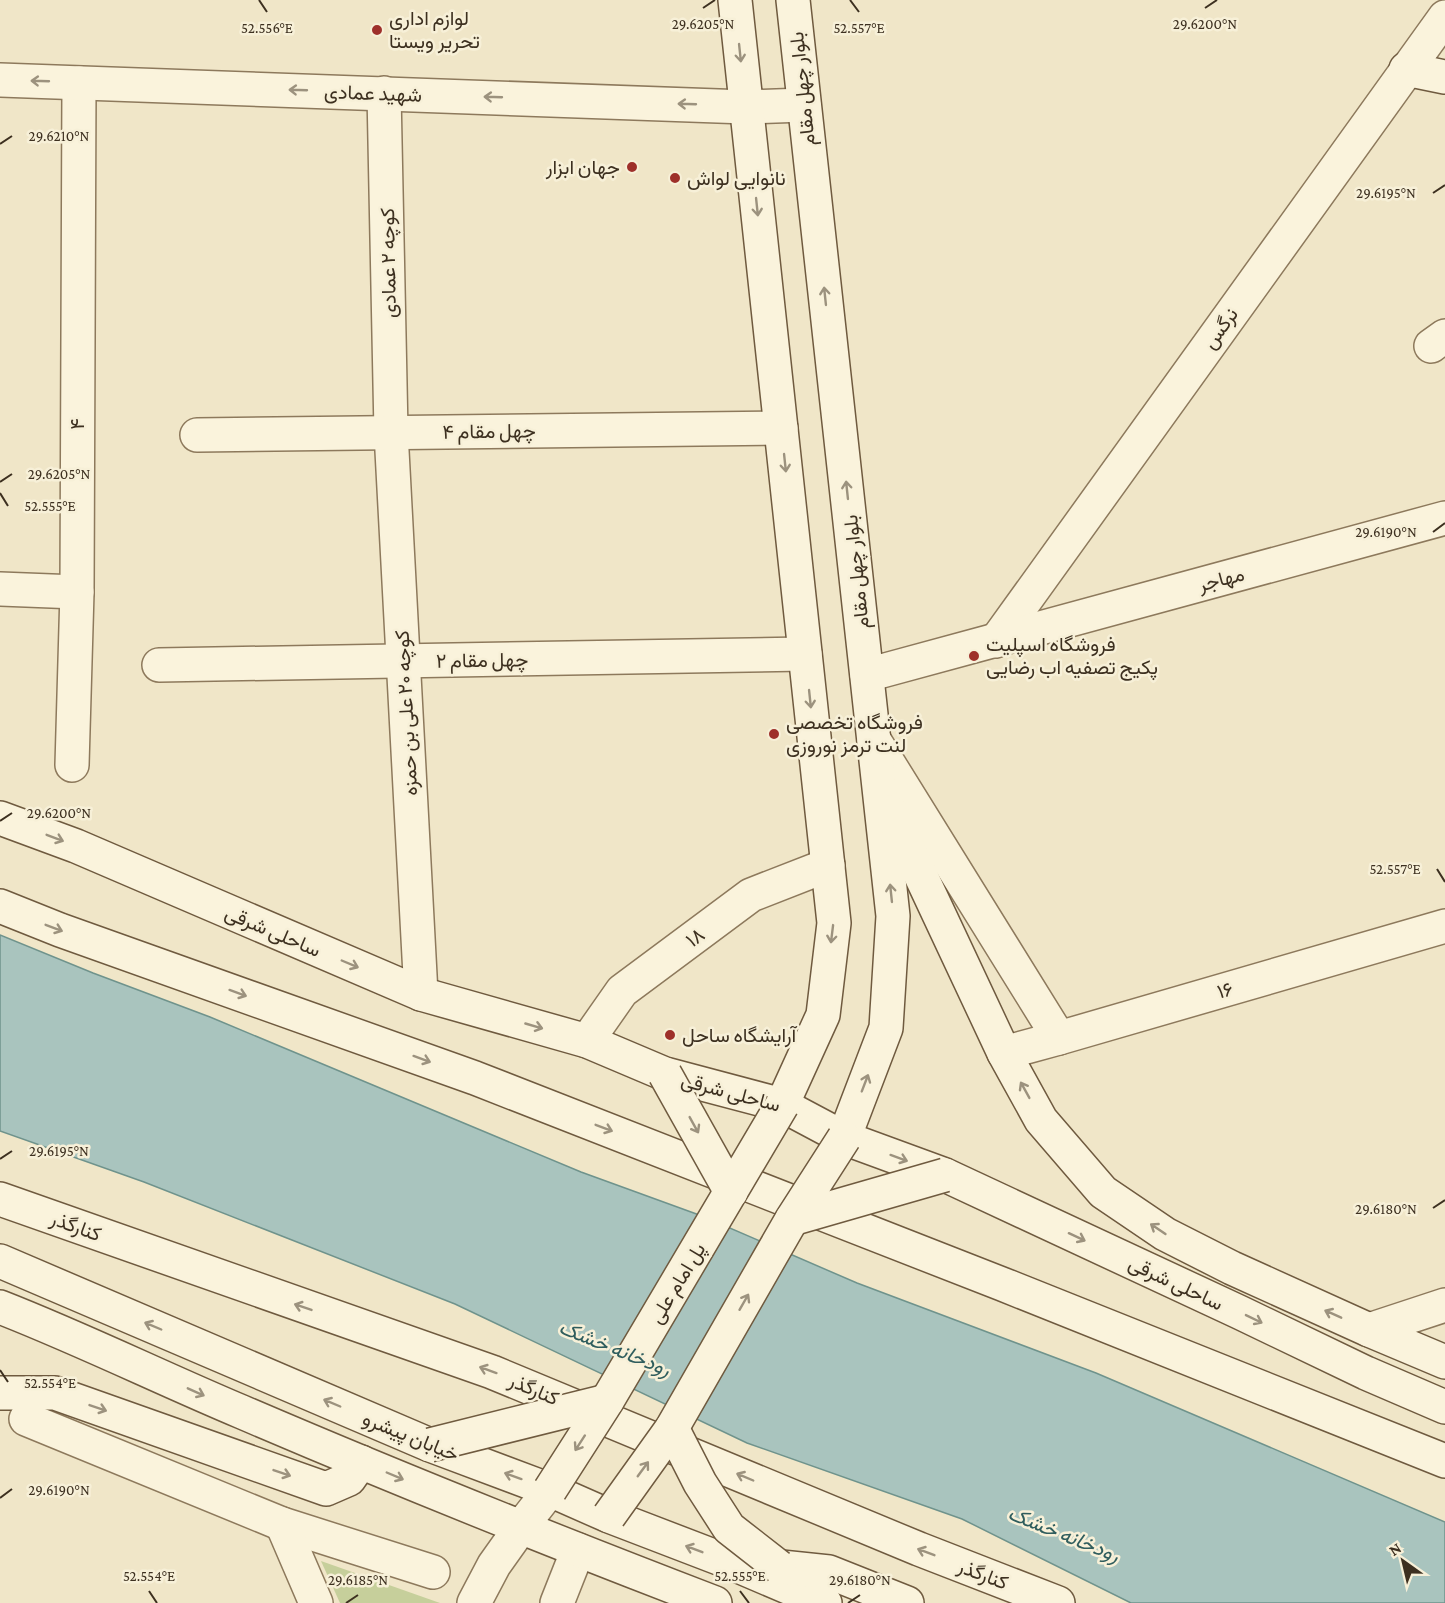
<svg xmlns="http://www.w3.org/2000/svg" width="1445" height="1603" viewBox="0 0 1445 1603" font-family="'Crimson Pro',Vazirmatn,serif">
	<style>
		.green { fill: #c6cf9b }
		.water { fill: #a9c4be; stroke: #6f938c; stroke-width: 1.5 }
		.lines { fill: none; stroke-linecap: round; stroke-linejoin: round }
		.minor-casing { stroke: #8d795c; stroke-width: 36 }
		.tertiary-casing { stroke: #8d795c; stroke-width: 36 }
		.secondary-casing { stroke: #6f5a3f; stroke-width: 36 }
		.minor { stroke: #faf3dc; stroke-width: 33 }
		.tertiary { stroke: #faf3dc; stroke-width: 33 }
		.secondary { stroke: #faf3dc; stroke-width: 33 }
		.secondary-bridge-casing { stroke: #6f5a3f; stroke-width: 36; stroke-linecap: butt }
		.secondary-bridge { stroke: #faf3dc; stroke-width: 33 }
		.oneway { stroke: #9c927e }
		.ticks { fill: none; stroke: #3d3020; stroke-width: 2 }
		.poi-dot { fill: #9e302a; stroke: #f7f0d8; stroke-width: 2 }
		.labels { text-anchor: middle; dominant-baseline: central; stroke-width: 5; stroke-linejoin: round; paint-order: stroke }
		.poi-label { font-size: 20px; fill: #3d3020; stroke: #f7f0d8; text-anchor: start }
		.street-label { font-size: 20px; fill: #3d3020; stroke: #f7f0d8 }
		.water-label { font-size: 21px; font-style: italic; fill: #2f5d5d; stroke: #f7f0d8 }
		.ticks-label { font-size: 15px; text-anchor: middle; fill: #3d3020; stroke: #f7f0d8; stroke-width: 5; stroke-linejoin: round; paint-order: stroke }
	</style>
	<rect width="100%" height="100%" fill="#f0e6c8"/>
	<path class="green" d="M321 1561 440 1603H340Z"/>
	<path class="water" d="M0 935 93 973 210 1017 581 1172 702 1216 857 1283 1096 1373 1445 1522V1603H1131L962 1519 747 1443 455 1304 144 1182 0 1131Z"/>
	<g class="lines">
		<g class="minor-casing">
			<g id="minor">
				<path d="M384 93 391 432 421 994"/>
				<path d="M1431 346 1445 336"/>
				<path d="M197 435 781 428"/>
				<path d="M0 589 77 592"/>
				<path d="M159 665 805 654"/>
				<path d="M874 740 1059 1038"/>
				<path d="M72 765 77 592 79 83"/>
				<path d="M587 1041 622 991 751 895 828 865"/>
				<path d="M1004 1053 1059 1038 1445 926"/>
				<path d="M1369 1330 1445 1305"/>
				<path d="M26 1419 282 1524 433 1572"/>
				<path d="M282 1524 316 1603"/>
				<path d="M474 1603 494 1565 521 1527 550 1490"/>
				<path d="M557 1603 578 1550"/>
			</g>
		</g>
		<g class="tertiary-casing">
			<g id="tertiary">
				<path d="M0 80 746 107 804 105"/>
				<path d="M996 641 1445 17"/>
				<path d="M867 675 1445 518"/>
			</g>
		</g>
		<g class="secondary-casing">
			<g id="secondary">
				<path d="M735 0 834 923 823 1015 782 1105"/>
				<path d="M793 0 893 916 886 1028 844 1138"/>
				<path d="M1406 69 1445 77"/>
				<path d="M891 812 1004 1053 1041 1120 1103 1192 1165 1234 1232 1268 1369 1330 1445 1362"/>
				<path d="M0 818 76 846 421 994 587 1041 665 1074 782 1105 844 1138 945 1175 1239 1312 1366 1373 1445 1407"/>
				<path d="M0 906 60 930 475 1078 1002 1284 1445 1461"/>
				<path d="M0 1199 492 1372 919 1549 1058 1603"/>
				<path d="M0 1261 430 1445 550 1490 609 1516 729 1562 825 1603"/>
				<path d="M0 1307C82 1339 161 1378 242 1412 398 1479 556 1542 715 1603"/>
				<path d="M0 1393H55L326 1489 349 1479 361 1462"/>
				<path d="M762 1565 829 1572 907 1603"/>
			</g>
		</g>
		<use href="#minor" class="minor"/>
		<use href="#tertiary" class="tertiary"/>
		<use href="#secondary" class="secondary"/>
		<g class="secondary-bridge-casing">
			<g id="secondary-bridge">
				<path d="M665 1074 731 1192"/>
				<path d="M792 1219 945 1175"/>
				<path d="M672 1428 700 1483 729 1528 779 1567"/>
				<path d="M430 1445 607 1401"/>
				<path d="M550 1490 607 1401 782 1105"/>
				<path d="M609 1516 672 1428 792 1219 844 1138"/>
			</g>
		</g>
		<use href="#secondary-bridge" class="secondary-bridge"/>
	</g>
	<defs><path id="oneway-shaft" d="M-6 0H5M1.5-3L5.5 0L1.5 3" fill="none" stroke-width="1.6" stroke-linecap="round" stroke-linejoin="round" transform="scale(1.5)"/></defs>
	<g class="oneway">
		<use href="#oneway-shaft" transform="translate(740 53) rotate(84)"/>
		<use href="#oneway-shaft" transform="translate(40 81) rotate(-178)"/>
		<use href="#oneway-shaft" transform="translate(298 90) rotate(-178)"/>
		<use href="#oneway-shaft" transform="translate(493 97) rotate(-178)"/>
		<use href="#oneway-shaft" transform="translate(687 104) rotate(-178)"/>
		<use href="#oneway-shaft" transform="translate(757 207) rotate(84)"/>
		<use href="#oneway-shaft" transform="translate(825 296) rotate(-96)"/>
		<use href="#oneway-shaft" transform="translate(785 463) rotate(84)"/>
		<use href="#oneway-shaft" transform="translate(847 490) rotate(-96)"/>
		<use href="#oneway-shaft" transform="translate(810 699) rotate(84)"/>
		<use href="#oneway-shaft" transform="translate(55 838) rotate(21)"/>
		<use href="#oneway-shaft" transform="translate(891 893) rotate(-96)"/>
		<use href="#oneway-shaft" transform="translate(54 928) rotate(21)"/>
		<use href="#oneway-shaft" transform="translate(832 934) rotate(97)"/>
		<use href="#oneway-shaft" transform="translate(350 964) rotate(23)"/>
		<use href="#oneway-shaft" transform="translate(238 993) rotate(20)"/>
		<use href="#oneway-shaft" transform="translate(534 1026) rotate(16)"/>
		<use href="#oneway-shaft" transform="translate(422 1059) rotate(20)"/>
		<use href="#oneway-shaft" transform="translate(865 1083) rotate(-69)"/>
		<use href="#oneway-shaft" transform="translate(1025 1090) rotate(-119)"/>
		<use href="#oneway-shaft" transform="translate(694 1125) rotate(61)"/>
		<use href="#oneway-shaft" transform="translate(604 1128) rotate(21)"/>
		<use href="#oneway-shaft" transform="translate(899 1158) rotate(20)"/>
		<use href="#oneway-shaft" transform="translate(1158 1229) rotate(-146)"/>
		<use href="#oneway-shaft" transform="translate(1077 1237) rotate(25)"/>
		<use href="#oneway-shaft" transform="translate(744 1302) rotate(-60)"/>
		<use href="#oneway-shaft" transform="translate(303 1307) rotate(-161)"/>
		<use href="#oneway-shaft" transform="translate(1333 1314) rotate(-156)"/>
		<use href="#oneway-shaft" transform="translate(1254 1319) rotate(26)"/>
		<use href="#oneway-shaft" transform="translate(153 1326) rotate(-157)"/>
		<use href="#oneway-shaft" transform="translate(488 1370) rotate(-160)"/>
		<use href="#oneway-shaft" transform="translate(196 1392) rotate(24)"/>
		<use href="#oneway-shaft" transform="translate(332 1403) rotate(-157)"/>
		<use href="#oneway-shaft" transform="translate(98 1408) rotate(19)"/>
		<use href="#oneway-shaft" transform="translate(580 1443) rotate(123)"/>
		<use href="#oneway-shaft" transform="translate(643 1469) rotate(-54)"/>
		<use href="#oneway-shaft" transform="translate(282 1473) rotate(19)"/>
		<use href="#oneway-shaft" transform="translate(395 1476) rotate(23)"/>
		<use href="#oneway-shaft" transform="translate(513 1476) rotate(-160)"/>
		<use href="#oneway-shaft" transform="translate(745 1477) rotate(-157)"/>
		<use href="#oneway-shaft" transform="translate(694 1549) rotate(-159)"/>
		<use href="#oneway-shaft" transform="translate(926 1552) rotate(-159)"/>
	</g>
	<path class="ticks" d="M259 0 267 12M850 0 859 12M703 8 715 0M1205 8 1217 0M0 144 12 136M1433 193 1445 185M0 482 12 474M0 493 8 506M1433 532 1445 523M0 821 12 813M1437 869 1445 882M0 1159 12 1151M1433 1208 1445 1200M0 1370 8 1382M0 1498 12 1489M149 1591 157 1603M740 1591 749 1603M346 1603 358 1595M848 1603 860 1595"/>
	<g class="poi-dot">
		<circle cx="377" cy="30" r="6"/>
		<circle cx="632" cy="167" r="6"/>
		<circle cx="675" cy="178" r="6"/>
		<circle cx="974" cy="656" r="6"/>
		<circle cx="774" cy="734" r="6"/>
		<circle cx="670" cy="1035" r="6"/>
	</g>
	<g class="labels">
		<g class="poi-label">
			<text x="389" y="18">لوازم اداری<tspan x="389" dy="23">تحریر ویستا</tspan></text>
			<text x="620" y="167" text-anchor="end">جهان ابزار</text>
			<text x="687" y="178">نانوایی لواش</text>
			<text x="986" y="644">فروشگاه اسپلیت<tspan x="986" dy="23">پکیج تصفیه اب رضایی</tspan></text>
			<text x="786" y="722">فروشگاه تخصصی<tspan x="786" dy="23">لنت ترمز نوروزی</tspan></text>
			<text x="682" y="1035">آرایشگاه ساحل</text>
		</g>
		<g class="street-label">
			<text transform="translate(802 89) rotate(-96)">بلوار چهل مقام</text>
			<text transform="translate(373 93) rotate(2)">شهید عمادی</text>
			<text transform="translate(388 263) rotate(-91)">کوچه ۲ عمادی</text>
			<text transform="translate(1220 328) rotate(-54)">نرگس</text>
			<text transform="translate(77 424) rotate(-90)">۴</text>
			<text transform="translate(489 431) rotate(-1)">چهل مقام ۴</text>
			<text transform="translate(856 572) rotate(-96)">بلوار چهل مقام</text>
			<text transform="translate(1221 579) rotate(-15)">مهاجر</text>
			<text transform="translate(482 660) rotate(-1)">چهل مقام ۲</text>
			<text transform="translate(406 713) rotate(-93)">کوچه ۲۰ علی بن حمزه</text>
			<text transform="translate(273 931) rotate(23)">ساحلی شرقی</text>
			<text transform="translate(695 937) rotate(-37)">۱۸</text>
			<text transform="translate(1225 990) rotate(-16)">۱۶</text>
			<text transform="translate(731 1092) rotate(15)">ساحلی شرقی</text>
			<text transform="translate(76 1226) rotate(20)">کنارگذر</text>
			<text transform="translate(677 1283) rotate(-59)">پل امام علی</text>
			<text transform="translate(1176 1283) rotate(25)">ساحلی شرقی</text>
			<text transform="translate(534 1389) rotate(23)">کنارگذر</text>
			<text transform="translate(411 1436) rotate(22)">خیابان پیشرو</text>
			<text transform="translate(983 1574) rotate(21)">کنارگذر</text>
		</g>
		<g class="water-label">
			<text transform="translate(615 1348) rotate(22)">رودخانه خشک</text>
			<text transform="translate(1064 1534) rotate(22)">رودخانه خشک</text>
		</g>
	</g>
	<g class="ticks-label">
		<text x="703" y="29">29.6205°N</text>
		<text x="1205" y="29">29.6200°N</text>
		<text x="267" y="33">52.556°E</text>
		<text x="859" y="33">52.557°E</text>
		<text x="59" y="141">29.6210°N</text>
		<text x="1386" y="198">29.6195°N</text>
		<text x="59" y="479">29.6205°N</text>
		<text x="50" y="511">52.555°E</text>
		<text x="1386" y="537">29.6190°N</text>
		<text x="59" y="818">29.6200°N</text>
		<text x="1395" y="874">52.557°E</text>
		<text x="59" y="1156">29.6195°N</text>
		<text x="1386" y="1214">29.6180°N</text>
		<text x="50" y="1388">52.554°E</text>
		<text x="59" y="1495">29.6190°N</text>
		<text x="149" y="1581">52.554°E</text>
		<text x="740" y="1581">52.555°E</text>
		<text x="358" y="1585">29.6185°N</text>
		<text x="860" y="1585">29.6180°N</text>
	</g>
	<g transform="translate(1403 1561) rotate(326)" stroke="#f7f0d8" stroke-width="4.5" paint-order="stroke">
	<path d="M0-4.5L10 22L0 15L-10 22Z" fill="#3d3020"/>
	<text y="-9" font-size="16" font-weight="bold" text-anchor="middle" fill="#3d3020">N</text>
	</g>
</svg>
